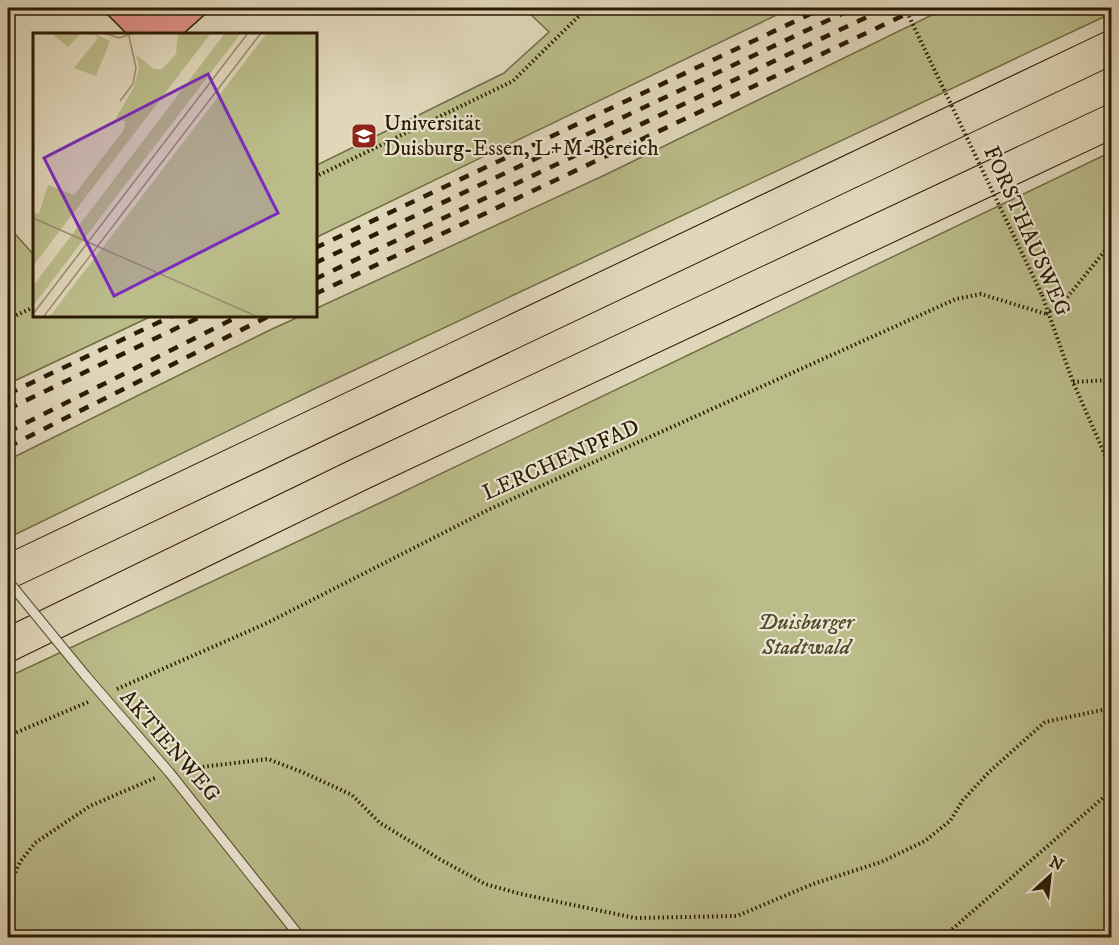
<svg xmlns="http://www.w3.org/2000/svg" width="1119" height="945" viewBox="0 0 1119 945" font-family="'IM FELL DW Pica',serif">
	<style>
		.green { fill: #babc8a; stroke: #726c46; stroke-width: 1.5 }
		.building { fill: #e0918a; stroke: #2b1b03; stroke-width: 1.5; filter: url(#shadow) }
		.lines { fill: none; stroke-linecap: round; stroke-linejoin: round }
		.service-casing { stroke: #584a31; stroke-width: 11 }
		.motorway-casing { stroke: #2b1b03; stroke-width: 35 }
		.path { stroke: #2b1b03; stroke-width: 4; stroke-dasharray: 1.5 3; stroke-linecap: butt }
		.service { stroke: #ebe5d2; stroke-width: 9 }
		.motorway { stroke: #e0d7ba; stroke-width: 33 }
		.rail { stroke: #2b1b03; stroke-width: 4.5; stroke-dasharray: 10 10; stroke-linecap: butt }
		.service-bridge-casing { stroke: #584a31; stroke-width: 11; stroke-linecap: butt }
		.path-bridge { stroke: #2b1b03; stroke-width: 4; stroke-dasharray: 1.5 3; stroke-linecap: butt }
		.service-bridge { stroke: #ebe5d2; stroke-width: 9 }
		.labels { text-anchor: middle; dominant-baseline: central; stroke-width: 4.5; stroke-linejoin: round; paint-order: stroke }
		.poi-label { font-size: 22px; fill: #2b1b03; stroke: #ebe5d2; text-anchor: start }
		.street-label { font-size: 22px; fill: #2b1b03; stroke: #ebe5d2 }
		.park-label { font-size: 22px; font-style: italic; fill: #564b2c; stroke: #ebe5d2 }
		.inset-road { fill: none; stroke: #988c71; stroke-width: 1.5 }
		.view { fill: #7b2cbf; fill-opacity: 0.15; stroke: #7b2cbf; stroke-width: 3 }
		.inset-edge { fill: none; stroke: #2b1b03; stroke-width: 3 }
	</style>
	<defs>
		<filter id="shadow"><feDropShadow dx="5.5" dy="-5.5" stdDeviation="0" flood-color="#0004"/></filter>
	</defs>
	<rect width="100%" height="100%" fill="#e0d7ba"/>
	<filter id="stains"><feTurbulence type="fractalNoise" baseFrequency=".00333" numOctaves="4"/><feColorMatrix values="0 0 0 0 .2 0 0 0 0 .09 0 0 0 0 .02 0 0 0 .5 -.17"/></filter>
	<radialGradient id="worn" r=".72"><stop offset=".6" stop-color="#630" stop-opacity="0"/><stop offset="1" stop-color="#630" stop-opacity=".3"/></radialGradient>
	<g class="green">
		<path d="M524 8H791L315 238V166L504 73 549 32Z"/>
		<path d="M946 8H1111L1112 13 310 391 8 538V460L272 329 303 315H315V309L607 174Z"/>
		<path d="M1111 152V937L8 938V677L384 501Z"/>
		<path d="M8 226 34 255V315H154L8 384Z"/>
	</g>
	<path class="building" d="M101 8H212L183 34H127Z"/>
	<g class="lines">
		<g class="service-casing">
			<path id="service" d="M85 675 169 772 301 938"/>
		</g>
		<g class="motorway-casing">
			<g id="motorway">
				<path d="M8 572 1112 47"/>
				<path d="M8 645 362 473 1112 121"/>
			</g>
		</g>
		<g class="path">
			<path d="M315 177 513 81 587 8"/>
			<path d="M1042 295 1073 382 1112 471"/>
			<path d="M1046 314 1065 300 1112 242"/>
			<path d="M8 319 34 307"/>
			<path d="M1073 382 1112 380"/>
			<path d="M117 689 265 624 490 509 956 299 981 294 1046 314"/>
			<path d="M8 736 88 702"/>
			<path d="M185 769 268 759 302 772 352 795 380 823 441 860 485 884 521 894 635 918 737 916 813 884 881 862 925 841 950 821 963 800 989 772 1045 722 1112 708"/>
			<path d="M8 889 20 862 35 843 90 806 155 778"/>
			<path d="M942 938 1112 790"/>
		</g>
		<use href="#service" class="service"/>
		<use href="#motorway" class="motorway"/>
		<g class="rail">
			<path d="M315 248 823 8"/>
			<path d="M315 263 854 8"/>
			<path d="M315 279 886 8"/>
			<path d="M315 294 919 8"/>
			<path d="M8 394 174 315"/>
			<path d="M8 409 204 315"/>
			<path d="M8 432 241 315"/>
			<path d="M8 447 271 315"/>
		</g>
		<g class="service-bridge-casing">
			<path id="service-bridge" d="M8 581 85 675"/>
		</g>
		<path class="path-bridge" d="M905 8 1042 295"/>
		<use href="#service-bridge" class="service-bridge"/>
	</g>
	<defs>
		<g id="university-square" transform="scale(1.35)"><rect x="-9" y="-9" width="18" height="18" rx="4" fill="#8f2418" stroke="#ebe5d2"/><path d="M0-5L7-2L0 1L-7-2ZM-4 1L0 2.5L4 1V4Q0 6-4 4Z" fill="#fff"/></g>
	</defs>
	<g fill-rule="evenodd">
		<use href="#university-square" x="364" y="136"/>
	</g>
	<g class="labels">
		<g class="poi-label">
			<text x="384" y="123">Universität<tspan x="384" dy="25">Duisburg-Essen, L+M-Bereich</tspan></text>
		</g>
		<g class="street-label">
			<text transform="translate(1027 231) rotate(66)">FORSTHAUSWEG</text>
			<text transform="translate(561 460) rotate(-24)">LERCHENPFAD</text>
			<text transform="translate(170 746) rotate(49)">AKTIENWEG</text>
		</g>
		<g class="park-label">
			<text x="806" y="622">Duisburger<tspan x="806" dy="25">Stadtwald</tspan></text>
		</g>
	</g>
	<g transform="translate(33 33)">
		<rect width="284" height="284" fill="#e0d7ba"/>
		<path d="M18 0H48L35 14ZM59 0 77 8 63 43 41 35 65 5ZM145 0H178L0 233V179L6 181 15 152 41 162 90 98 93 89 83 85 101 54 106 34 103 22 121 36H129L143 21ZM192 0H208L0 273V253ZM234 0H283V283H17Z" fill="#babc8a"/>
		<path class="inset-road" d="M71 0 86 5 102 0M87 68 100 51 103 35 96 3M0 185 223 283M0 281 215 0M11 283 228 0"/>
		<path class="view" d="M175 41 245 180 81 263 11 125Z"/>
		<rect width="284" height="284" class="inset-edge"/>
	</g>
	<rect width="1119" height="945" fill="none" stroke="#e0d7ba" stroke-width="30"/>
	<rect x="9" y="9" width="1101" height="927" fill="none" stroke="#2b1b03" stroke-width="3"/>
	<rect x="15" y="15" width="1089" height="915" fill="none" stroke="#2b1b03" stroke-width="1.5"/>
	<g transform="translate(1050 876) rotate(27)" stroke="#ebe5d2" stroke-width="4.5" paint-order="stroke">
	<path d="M0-4.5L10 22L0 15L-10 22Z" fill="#2b1b03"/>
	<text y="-9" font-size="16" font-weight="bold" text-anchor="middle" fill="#2b1b03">N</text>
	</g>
	<rect width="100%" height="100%" filter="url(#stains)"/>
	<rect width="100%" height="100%" fill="url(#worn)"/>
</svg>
